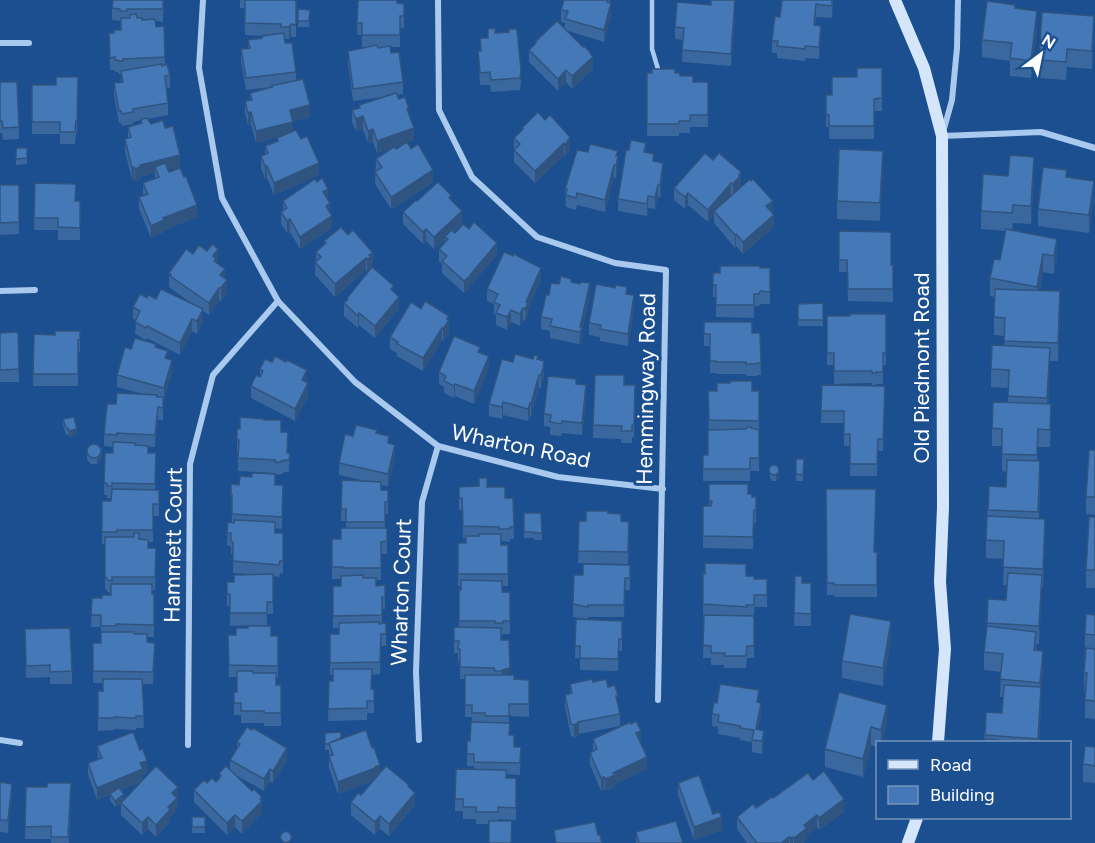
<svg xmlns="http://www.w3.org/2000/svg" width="1095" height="843" viewBox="0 0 1095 843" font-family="Figtree,sans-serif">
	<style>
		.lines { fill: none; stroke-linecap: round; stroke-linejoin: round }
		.lane { stroke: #a9c9ee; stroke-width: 4.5 }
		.street { stroke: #a9c9ee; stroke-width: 6 }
		.secondary { stroke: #d6e6fa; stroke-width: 12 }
		.wall { fill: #3a679d; fill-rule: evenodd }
		.shaded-wall { fill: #305480 }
		.building { fill: #4478b7; stroke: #305480; stroke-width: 1.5 }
		.labels { text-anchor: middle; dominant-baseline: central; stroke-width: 6; stroke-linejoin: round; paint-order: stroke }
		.street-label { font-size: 22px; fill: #fff; stroke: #1b4f8f }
	</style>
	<rect width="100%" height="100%" fill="#1b4f8f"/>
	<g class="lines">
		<path class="lane" d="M652 0V49L658 69"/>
		<g class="street">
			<path d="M203 0 199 68 222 198 278 301 355 382 438 446 558 477 663 489"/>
			<path d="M438 0 439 110 472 177 537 237 615 263 666 270 658 700"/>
			<path d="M958 0 957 48 952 100 942 136 1041 132 1095 148"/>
			<path d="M0 43H29"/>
			<path d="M0 291 35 290"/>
			<path d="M0 740 20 743"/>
			<path d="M419 740 416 672 422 502 438 446"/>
			<path d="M188 745 190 464 213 375 278 301"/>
		</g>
		<g class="secondary">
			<path d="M895 0 924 68 942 136 943 507 940 582 945 649 938 742"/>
			<path d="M908 843 917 818"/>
		</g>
	</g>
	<g class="wall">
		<path d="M164 0 163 22 155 21 156 27 164 26 165 65 170 75V88H166L168 103V115L148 119 151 124 165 128 180 167 168 170 197 217 164 230V232L151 238 139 209V197L143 196V183L155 178V173L140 177V180L135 181 134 179 132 180 125 151V139L128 138V127L141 123V120L133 122V124L122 126 121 123H119L114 96V83L121 82V74H119L118 72H115V70H110L109 33H114L121 30 120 21 112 20V8Z"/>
		<path d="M240 0H296V37H291L289 39H285V43L296 72V80L310 117 293 121V131L319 175 274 195 267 178 265 179 261 168V156L265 154V146L277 141V138L280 137 256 143 251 124 248 125 245 113V101L250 100V93L271 87 246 90 241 61V49L248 48V40L262 38 264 36 245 35 244 8H240Z"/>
		<path d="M358 0 404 4V28H400V47H390L391 53 403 82V94L397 95 409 116 414 140 407 142 433 182 395 208 391 209 375 184 376 159 396 149 406 143 377 153 373 142 368 143 363 129 356 131 352 122V110L359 108V105L383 97 353 101 348 63V51L370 47H362V35H357Z"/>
		<path d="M610 0 611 15 604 42 568 31 593 69 572 89 566 82 558 91 529 62V50L535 45V42L565 29V23L561 22V10Z"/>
		<path d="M782 0H833L832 18 816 17 815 26 821 38 819 59 805 58V61L777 58V53H772V41L780 17Z"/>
		<path d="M298 9 310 10 309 27H298Z"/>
		<path d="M1015 9 1037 29 1031 78 1010 76V61L982 57V40Z"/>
		<path d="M735 13 731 66 682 62 683 40 675 39V27Z"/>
		<path d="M517 29 521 83 520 90 491 92 490 85H480L478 51H480V38H488L495 33 509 32Z"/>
		<path d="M1094 34 1092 69 1067 67 1066 80 1039 78V60Z"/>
		<path d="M882 68V111H874V139H829V127H826V95H832L857 77Z"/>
		<path d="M647 73H675L680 76 693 82H708V127H690V133H679V136H647Z"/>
		<path d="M78 77 77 133H76L75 144H60V134H32V85H56Z"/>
		<path d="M0 82 19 127V139L3 140 2 133H0Z"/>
		<path d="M538 112 570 149 565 157 564 155 535 183 514 162V138L522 131V128Z"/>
		<path d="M16 148H27V164L16 165Z"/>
		<path d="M588 152 618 156V168L616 178 614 177 605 212 577 205 576 210 566 207 565 189Z"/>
		<path d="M646 153 654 162 663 175 660 197H658L655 209 648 208 647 216 618 211V199Z"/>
		<path d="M705 153 741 184 740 188 773 213 774 227 743 254 736 246 735 248 714 223V214L708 222 688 205 685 209 674 200V188Z"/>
		<path d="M883 169 880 221 837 219V201Z"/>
		<path d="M1034 175 1031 224 1013 223 1012 231 1057 257 1054 274 1043 272 1040 290 1060 309 1058 361H1050L1048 404 1051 422 1050 447H1038L1037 461 1040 479 1039 518 1045 537 1043 587H1042L1039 644H1036V650L1043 669 1041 687V705L1039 742H984L986 712 1002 713 1003 697H1000L1001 672 984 670V652L987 623 1006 600 1007 585H1003L1004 559 986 558V540L989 486 1006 487V472L1002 471V446H992V428L1008 403V388L991 387V369L1004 346 1005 336 994 335V297L990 296V278L1000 260 1006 231 981 229V211L1008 176Z"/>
		<path d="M35 183 75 201H80V240H58V230H34Z"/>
		<path d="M0 185H19V234L0 235Z"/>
		<path d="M1094 198 1089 233 1038 226V209Z"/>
		<path d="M328 200 332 228 300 249 290 232 287 233 281 224V212L283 210V201Z"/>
		<path d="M451 200 462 223 453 232 497 255 470 286V288L464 293 442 273V264L439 261V249L445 243V240L434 249 426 241 423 244 403 224V212L417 201Z"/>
		<path d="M341 227 373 265 371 267V269L367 271 366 270 335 297 315 275 316 252 324 244V241Z"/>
		<path d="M839 231 891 265H893V302L848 301 847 272H839Z"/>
		<path d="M193 254 218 261 217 263 225 279 227 292 221 301 219 300 209 315 203 311V321L197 334 192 331 180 355 147 338 146 340 135 334 136 320 133 319V307L147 298 194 305 170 288 169 285V273Z"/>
		<path d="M760 268H770V304H760L759 306H754V318L716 317V297H713V273Z"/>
		<path d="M541 280 528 309V315L525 321 523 320 520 326 511 322 507 330 496 325V315L494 314V304L487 301V289Z"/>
		<path d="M571 282 590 295 582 331 581 344H579L550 338V331L541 329V317L549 295 559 284Z"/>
		<path d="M627 294 634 308 628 346 600 341V337L589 335V323Z"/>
		<path d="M347 298 399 309 375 338 359 325 358 328 344 316V303L347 300Z"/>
		<path d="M411 302 449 328V333L443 341 442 340 423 371 397 356V353L390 349V337Z"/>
		<path d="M823 303V326H798V304Z"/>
		<path d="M886 314V365H883V384H876V385H872V383L834 384V365H827V316H850Z"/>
		<path d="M704 322 752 333H760L761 375H757V376H746V374H716V373H710V346H704Z"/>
		<path d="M80 331V352H78V386H33L34 334 55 335Z"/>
		<path d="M18 332 19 382H0V333Z"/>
		<path d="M156 347 168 359 172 372 164 400H163V420H158L155 447H148V453H156L155 490H159V516H153V542H148V548L156 560 155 590H152V594H154V637H147V642L155 655 153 684H142L144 728H136V730L114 729V730L98 731V691H103V683H93V643H101V627H91L92 598H102L111 595V593L107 592V590L105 589V544H102V501H111L112 498H107V495H104L105 453H113V447L104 446V434L116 404 143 394 117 387V375L131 349Z"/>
		<path d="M480 353 489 368 474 404 455 396 454 398 444 393V387L439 384V372Z"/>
		<path d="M538 359 544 373 543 381 541 388 539 387 531 416H530L528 421 503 415 502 419 489 416V404L513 362Z"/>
		<path d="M272 362H286L307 383 308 396 295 421 251 398V386L260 377V369Z"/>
		<path d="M595 375 624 385H635L634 437H632V443H621V439L593 438Z"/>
		<path d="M576 384 586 398 582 435 562 433 561 436 550 435V427L544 426V414Z"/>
		<path d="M822 385 885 398 883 451H878L877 476H850V446H844V423H821Z"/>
		<path d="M708 391H759V471H750V481H703V455H708V449L709 413H708Z"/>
		<path d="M63 419 77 435 69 437 68 434 66 435 63 425Z"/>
		<path d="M264 420 281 432 288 453H290L289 472H284V473H281V475L275 474V473L238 471V452H237V440L240 429Z"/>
		<path d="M377 434 389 444 395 457 388 486 381 485V490H388V514H385V528H387V554H381V580H376V586L385 585V609H382V624L386 623V646H381L380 674 372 675V689H374V713H367V720L328 721 329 681H333V675H330V634H339V628H333V586H341V579H332V539H341L346 528V521H341L342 480 365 481 339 475V463L353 436Z"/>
		<path d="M87 448H102L101 459 97 464H91L87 460Z"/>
		<path d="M1095 450V515L1086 514V497Z"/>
		<path d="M796 459H804L803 481H796Z"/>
		<path d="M772 465 779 478 776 481H772L770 478 769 468Z"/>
		<path d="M231 484 275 485 283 497 282 529 275 528V533H283V574L280 573 279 577 273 576V614H267V625L230 626V606H227V582H234L249 574 233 573V554H231V546L227 545 228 522 232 523Z"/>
		<path d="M709 484 748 494 752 497H756V523H754L753 549 703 548V506H709Z"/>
		<path d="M459 487H487L505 498H513L514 539H510V542L501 541V545H508V586H502V592H510V634H503V635H501V640L510 675 514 679 529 680V717L509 716V735L514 747H521L520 775 506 774V778H516V820L498 819V821L489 824H476V819H463V811H455V799L474 769V766H467V741H470L472 717H465V679H460V661H458V653H454V627H459V590H461V586H458V543H466V538H463L462 510H459Z"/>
		<path d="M826 489 875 552H877V597H834V595H827Z"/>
		<path d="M524 513H541L542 540H534V538H524Z"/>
		<path d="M608 513 621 521 629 522 628 564 578 563 579 521H586Z"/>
		<path d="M1095 517V588H1086V570Z"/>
		<path d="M630 565V590H625L624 617H588V619L573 617V604L583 575Z"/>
		<path d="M703 573 746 576 754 579H767V607H754V658H747L746 668H724V665H711V658H703L704 616H703Z"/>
		<path d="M795 576 802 583H811V626H794Z"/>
		<path d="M1095 615V719L1085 718V691H1084L1085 634Z"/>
		<path d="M576 619 622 621V651H619L618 671 580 670V658H575Z"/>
		<path d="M25 629 72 671V684H50V677L26 678Z"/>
		<path d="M228 635 278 636V678H276V685H281V726H264V723H241V715H234V692H237V677H229Z"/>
		<path d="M891 639 883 686 842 678V661Z"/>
		<path d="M593 682 608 687 618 705 620 714V726L579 734V736L574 737 571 736 565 707V695L570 694V684Z"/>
		<path d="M759 702 761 715 758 730 764 743 762 754 752 752V742L740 740V738L718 734V727L712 726V714L717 703Z"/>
		<path d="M887 705V722L882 742H878V747L871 745 863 777 825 767V749Z"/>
		<path d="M325 733 341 738 380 772 409 788 415 805 389 836 380 829 375 835 351 815V802L361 795 373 781 338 794 329 768V750H325Z"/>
		<path d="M593 739 641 743 647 769 615 784V787L605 791 604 789 601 791 590 765V753L593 751Z"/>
		<path d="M237 742 287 760 273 783 270 781 264 791 235 775 252 791 262 797V813L242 834 235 827 227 835 194 802V790L207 783 216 782 219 779V773L230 770V760L237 750Z"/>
		<path d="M97 746 147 773 143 775V780L178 787 177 810 170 817V822L156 837 148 829 142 835 121 815V803L115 807 110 800V795L97 800 88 775V763L98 759ZM140 782 124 799 121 790Z"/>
		<path d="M1095 747V783L1083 782V764Z"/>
		<path d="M813 780 844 812 819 830 817 827 807 835V840L803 843H747L737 829V817L756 808 773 798Z"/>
		<path d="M0 782 12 796 8 833 0 832Z"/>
		<path d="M678 783 713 814 722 830 694 840 678 795Z"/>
		<path d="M26 787 71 796 69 843H51V839H25Z"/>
		<rect x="192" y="817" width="13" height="16"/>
		<path d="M636 832 683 843H636Z"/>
	</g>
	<g class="shaded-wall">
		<path d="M735 0V13L731 66V54Z"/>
		<path d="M611 3V15L604 42V30Z"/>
		<path d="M1037 11V29L1031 78V61Z"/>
		<path d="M1094 16V34L1092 69V51Z"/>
		<path d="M291 24V37L289 39V27Z"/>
		<path d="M821 26V38L819 59V47Z"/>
		<path d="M593 57V69L572 89V76Z"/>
		<path d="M566 70V82L558 91V79Z"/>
		<path d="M310 105V117L290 122V110Z"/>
		<path d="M251 112V124L248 125V113Z"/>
		<path d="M363 116V129L356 131V119Z"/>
		<path d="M293 122V134L256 143V131Z"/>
		<path d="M414 128V140L377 153V141Z"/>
		<path d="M373 129V142L368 143V131Z"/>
		<path d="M570 137V149L565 157V145Z"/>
		<path d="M564 143V155L535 183V171Z"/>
		<path d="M618 151V168L616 178V156Z"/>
		<path d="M883 151V169L880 221V203Z"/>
		<path d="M180 155V167L158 173 155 167V173L140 177V180L135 181V169L140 165Z"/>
		<path d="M1034 157V175L1031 224V206Z"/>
		<path d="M319 163V175L274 195V183Z"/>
		<path d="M663 163V175L660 197V185Z"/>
		<path d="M614 165V177L605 212V200Z"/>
		<path d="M265 166H267V178L265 179Z"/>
		<path d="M134 167V179L132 180V168Z"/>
		<path d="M433 170V182L395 208 391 209V197Z"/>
		<path d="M741 172V184L740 186V188L733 197V184Z"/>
		<path d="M1094 181V198L1089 233V215Z"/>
		<path d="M731 183V195L716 212 714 211V214L708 222V210Z"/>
		<path d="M658 185V197L655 209V197Z"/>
		<path d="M328 189V201L323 192Z"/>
		<path d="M688 193V205L685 209V197Z"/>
		<path d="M648 196V208L647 216V204Z"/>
		<path d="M773 201V213L766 219V206Z"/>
		<path d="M330 203V215L326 206Z"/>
		<path d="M197 205V217L164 230V232L151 238V226L163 218Z"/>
		<path d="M462 211V223L446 238 445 237V240L434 249V237Z"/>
		<path d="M774 215V227L743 254V242Z"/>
		<path d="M332 216V228L300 249V237Z"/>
		<path d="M290 219V232L287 233V221Z"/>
		<path d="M426 229V241L423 244V232Z"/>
		<path d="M736 234V246L735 248V235Z"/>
		<path d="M1057 239V257L1054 274V256Z"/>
		<path d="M497 243V255L470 286V288L464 293V281Z"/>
		<path d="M218 249V261L216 264 213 256Z"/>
		<path d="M373 253V265L371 267V269L367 271V259L369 255Z"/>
		<path d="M1043 254V272L1037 305V287Z"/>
		<path d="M366 258V270L335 297V284Z"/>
		<path d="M541 268V280L528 309V315L525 321 526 302Z"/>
		<path d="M225 269V281L220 275Z"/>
		<path d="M227 280V292L221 301V288Z"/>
		<path d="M590 283V295L582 331 581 344H579L580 327Z"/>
		<path d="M219 288V300L209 315V303Z"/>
		<path d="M1060 291V309L1058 361V343Z"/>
		<path d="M634 295V308L628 346V334Z"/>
		<path d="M399 297V309L375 338V326Z"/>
		<path d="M523 308V320L520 326V314Z"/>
		<path d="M203 309V321L197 334V321Z"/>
		<path d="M511 310V322L507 330V317Z"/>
		<path d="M359 313V325L358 328V316Z"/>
		<path d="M449 316V333L443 341V329Z"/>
		<path d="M192 319V331L180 355V343Z"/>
		<path d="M442 328V340L423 371V358Z"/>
		<path d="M1050 348V366L1047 416V398Z"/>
		<path d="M489 356V368L474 404V391Z"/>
		<path d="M172 360V372L164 400V388Z"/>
		<path d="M544 361 543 381 541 388V375Z"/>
		<path d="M307 370V382L302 380Z"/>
		<path d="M539 375V387L531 416V404Z"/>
		<path d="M308 383V396L295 421V409Z"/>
		<path d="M455 384V396L454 398V386Z"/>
		<path d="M586 385V398L582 435V423Z"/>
		<path d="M503 402V415L502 419V407Z"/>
		<path d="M530 403V416L528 421V409Z"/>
		<path d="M158 407V420L155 447V435Z"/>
		<path d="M77 429V435L69 437V431Z"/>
		<path d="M395 445V457L388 486V474Z"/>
		<path d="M101 453V459L97 464V458Z"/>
		<path d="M779 472V478L776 481V474Z"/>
		<path d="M1045 519V537L1043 587V569Z"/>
		<path d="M1042 575V593L1039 644V626Z"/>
		<path d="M891 621V639L883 686V668Z"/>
		<path d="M155 643V655L153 684V672Z"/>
		<path d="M1043 651V669L1040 701V683Z"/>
		<path d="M510 668V680L502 682V670Z"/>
		<path d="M1041 687V705L1039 742H1038Z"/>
		<path d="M761 703V715L756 742V729Z"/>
		<path d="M887 705V722L882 742H881V730Z"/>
		<path d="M579 723V736L574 737V725Z"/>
		<path d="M871 727V745L863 777V759Z"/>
		<path d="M641 731V743L636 745V733Z"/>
		<path d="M764 731V743L762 754V741Z"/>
		<path d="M287 748V760L273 783V771Z"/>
		<path d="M647 757V769L615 784V787L605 791V779L613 773Z"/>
		<path d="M147 761V773L143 775V781L97 800V788L140 763Z"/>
		<path d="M380 765V777L375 780 338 794V782Z"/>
		<path d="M270 769V781L264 791V779Z"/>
		<path d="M604 777V789L601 791V778Z"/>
		<path d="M71 783V796L68 843V837Z"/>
		<path d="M12 784V796L8 833V820Z"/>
		<path d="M178 787 177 810 170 817V822L156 837V825L168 807 172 793Z"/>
		<path d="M415 793V805L389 836V824Z"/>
		<path d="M124 794V800L115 807V801Z"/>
		<path d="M262 797V813L242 834V821Z"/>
		<path d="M844 799V812L819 830V818Z"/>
		<path d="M235 815V827L227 835V823Z"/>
		<path d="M817 815V827L807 835V840L803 843H794V838L804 825Z"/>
		<path d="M380 816V829L375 835V822Z"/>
		<path d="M148 817V829L142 835V823Z"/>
		<path d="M722 817V830L694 840V827Z"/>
		<path d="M789 837V843H781Z"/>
		<path d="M793 837V843H790V838Z"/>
	</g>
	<g class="building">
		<path d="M113 0H163V9H127V11H120V9L112 8Z"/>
		<path d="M245 0H296V25L291 24 289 27H281V24L245 23Z"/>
		<path d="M358 0H397V3L404 4V16H400V35H362V23H357Z"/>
		<path d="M564 0H607V2L611 3 604 30 565 19 568 11 561 10Z"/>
		<path d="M711 0H735L731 54 682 50 684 28 675 27 677 2 711 5Z"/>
		<path d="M782 0H832V6L816 4 814 25 821 26 819 47 805 46V49L777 46 778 41H772L775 16 780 17Z"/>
		<path d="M987 1 1015 5V8L1037 11 1031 61 1010 58 1012 43 982 40Z"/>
		<path d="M298 9 310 10 309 21H298Z"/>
		<path d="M1042 12 1094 16 1092 51 1067 49 1066 62 1039 60Z"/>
		<path d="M136 14 137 18H142V20L155 19 156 27 164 26 165 57 123 59V61H119L118 60H115V57L110 58 109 33H114V30H121V18H130V15Z"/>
		<path d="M557 21 583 47 584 46 589 51 593 57 572 76 566 70 558 79 529 50 536 43 535 42Z"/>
		<path d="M495 28V33L509 32 508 29H517L521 70 520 78 491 80 490 72 480 73 478 51H481L480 38H488V29Z"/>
		<path d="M284 33 285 43H292L296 72 246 78 241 49 250 48 248 40 262 38V36Z"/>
		<path d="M377 45 378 48 390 46 391 53 399 52 403 82 353 89 348 51Z"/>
		<path d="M161 64 162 66 167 64 170 75 165 76 168 103 133 109V112L122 114 121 111H119L114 83 123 82 121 71Z"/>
		<path d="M857 68H882V98L874 99V126H829V115L826 114V95H832V77H857Z"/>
		<path d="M652 69H675V73H680V76H693V82H708V115H690V121H679V124H647V73H652Z"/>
		<path d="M56 77H78L77 121H76L75 132H60V122H32V85H56Z"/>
		<path d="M303 79 310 105 290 110 293 122 256 131 251 112 248 113 245 101 252 100 250 93 272 87 271 86Z"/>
		<path d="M0 82H17L19 127 3 128 2 121 0 120Z"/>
		<path d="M396 93 399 99 405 97 409 109H407L414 128 377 141 373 129 368 131 363 116 356 119 352 110 360 108 359 105Z"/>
		<path d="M538 112 545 120 550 115 570 137 565 145 564 143 535 171 514 150 520 144 514 138 523 129 522 128Z"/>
		<path d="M147 118 151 124 163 120 165 128 173 126 180 155 140 165V167L135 169 134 167 132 168 125 139 131 137 128 127 142 123 141 119Z"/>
		<path d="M296 130 301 139 307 136 319 163 274 183 267 166H265L261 156 268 153 265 146 278 141 277 138Z"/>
		<path d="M631 140 646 143 644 152 654 154 653 161 663 163 660 185H658L655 197 648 196 647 204 618 199 626 150H629Z"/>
		<path d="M407 142 411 149 418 144 433 170 395 195 391 197 375 172 382 167 376 159 394 147 396 149Z"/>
		<path d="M590 144 618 151 616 156H618L616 166 614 165 605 200 577 193 576 198 566 195 567 189H565L577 150 588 152Z"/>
		<path d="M16 148H27V158L16 159Z"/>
		<path d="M839 149 883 151 880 203 837 201Z"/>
		<path d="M705 153 713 160 719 153 741 172 739 175 740 176 733 184 731 183 708 210 688 193 685 197 674 188Z"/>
		<path d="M1010 155 1034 157 1031 206 1013 205 1012 213 981 211 983 174 1008 176Z"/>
		<path d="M165 163 169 172 180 168 184 177 186 176 197 205 163 218 164 220 151 226 139 197 148 194 143 183 159 177 155 167Z"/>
		<path d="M1043 167 1067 170 1066 177 1094 181 1089 215 1038 209Z"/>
		<path d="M322 178 328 189 323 192 330 203 326 206 332 216 300 237 290 219 287 221 281 212 287 208 283 201 315 179 317 182Z"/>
		<path d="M750 179 751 181 753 179 773 201 766 206 774 215 743 242 736 234 735 235 714 211Z"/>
		<path d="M438 182 451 195 449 198 462 211 434 237 426 229 423 232 403 212 416 200 417 201Z"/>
		<path d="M35 183 76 184 75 201H80V228L58 227V218H34Z"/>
		<path d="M0 185H19V222L0 223Z"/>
		<path d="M474 222 497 243 470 275V276L464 281 442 261 447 256 439 249 448 239 445 237 451 230 455 233 463 224 469 229Z"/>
		<path d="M341 227 348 235 353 230 373 253 369 255 371 257 367 259 366 258 335 284 315 262 321 257 316 252 326 243 324 241Z"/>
		<path d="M1006 229 1057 239 1054 256 1043 254 1037 287 990 278 994 259 1000 260Z"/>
		<path d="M839 231 891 232V265H893V289H848L847 260H839Z"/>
		<path d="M212 244 218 249 213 256 216 259 214 261 225 269 220 275 227 280 221 288H219L209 303 170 276 171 275 169 273 186 249 193 254 199 245 207 251Z"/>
		<path d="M504 252 513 256 514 254 541 268 526 302 528 303 525 309 523 308 520 314 511 310 507 317 496 313 500 305 494 302 498 294 487 289Z"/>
		<path d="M720 266H760V268H770V292L760 291 759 294H754V305H716V285H713V273H720Z"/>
		<path d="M372 267 394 286 391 289 399 297 375 326 359 313 358 316 344 303 348 299 347 298Z"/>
		<path d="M561 276 571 279V282L580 284 581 282 590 283 580 327H582L581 331 579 332 550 326 552 319 541 317 546 295H549L551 283 559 284Z"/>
		<path d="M596 284 615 288 616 285 627 287 626 294 634 295 628 334 600 329 601 325 589 323Z"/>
		<path d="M161 289 203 309 197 321 192 319 180 343 147 326 146 328 135 322 140 311 133 307 140 294 147 298 148 295 156 299Z"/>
		<path d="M995 289 1060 291 1058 343 1004 341 1005 318 994 317Z"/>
		<path d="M425 301 449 316 447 319 449 320 443 329 442 328 423 358 397 344 398 342 390 337 411 302 421 309Z"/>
		<path d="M823 303V320H798V304Z"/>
		<path d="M850 314H886V353H883V372H876V373H872V371H834V353H827V316H850Z"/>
		<path d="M704 322H752V333H760L761 363H757V364H746V362H716V361H710V334H704Z"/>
		<path d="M55 331H80V340H78V374H33L34 334 55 335Z"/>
		<path d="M18 332 19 369 0 370V333Z"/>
		<path d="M454 336 480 347 478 352 489 356 474 391 455 384 454 386 444 381 446 376 439 372Z"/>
		<path d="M135 338 156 344 155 347 168 351 165 358 172 360 164 388 117 375 125 347 131 349Z"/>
		<path d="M992 345 1050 348 1047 398 1008 396 1009 370 991 369Z"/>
		<path d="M515 354 533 359 534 355 538 356 537 359 544 361 543 369 541 375H539L531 404 530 403 528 409 503 402 502 407 489 404 502 359 513 362Z"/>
		<path d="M275 356 286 362 287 360 307 370 302 380 308 383 295 409 251 386 256 375 260 377 263 371 260 369 265 359 272 362Z"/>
		<path d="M595 375H624V385H635L634 425H632V431H621L622 426 593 425Z"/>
		<path d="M548 376 576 379V384L586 385 582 423 562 421 561 424 550 422 551 415 544 414Z"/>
		<path d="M730 381H752V391H759V421L709 420 708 391H717V383H730Z"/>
		<path d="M822 385 885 386 883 439H878L877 464H850V434H844V411H821Z"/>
		<path d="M117 393 157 395V397H163V408L158 407 155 435 117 433V435L104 434 107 404H116Z"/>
		<path d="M993 402 1051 404 1050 430 1038 429 1037 455 1002 454V429L992 428Z"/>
		<path d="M74 417 77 429 69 431 68 428H66L63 419Z"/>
		<path d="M240 417 264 419V420H281V432H288L287 453H290L289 460H284V461H281V462H275V460L238 458 239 440H237V429H240Z"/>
		<path d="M356 425 377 430 376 433 389 436 388 443 395 445 388 474 339 463 345 434 353 436Z"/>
		<path d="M747 427H751V428L759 430V458H750V469H703V455H708V430L746 429Z"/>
		<path d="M113 442 135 443V445L148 446V453H156L155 484 112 483V486H107V483H104L105 453H113Z"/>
		<circle cx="94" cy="451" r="7"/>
		<path d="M1089 450H1095V497H1086Z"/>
		<path d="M796 459H804L803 475 796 474Z"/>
		<path d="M1007 460 1040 461 1038 512 988 510 989 486 1006 487Z"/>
		<circle cx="774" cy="470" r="5"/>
		<path d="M252 473 275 474V485H283L282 517 232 514V495H231V484L239 485 240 476 252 477Z"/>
		<path d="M479 478H487V487H505V498H513L514 527H510V529H499V527L463 526 462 498H459V487L479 486Z"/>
		<path d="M342 480 381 482V490H388V502H385V522H346V509H341Z"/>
		<path d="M709 484H748V494H752V497H756V510H754L753 537 703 536V506H711L712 501H709Z"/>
		<path d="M112 489 159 490V504H153V530H117V532H102V501H111Z"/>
		<path d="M826 489H876L874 552H877V585H834V583H827Z"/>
		<path d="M586 511H608V513L621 514V521L629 522 628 552 578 551 579 521H586Z"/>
		<path d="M524 513H541L542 533H534V532H524Z"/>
		<path d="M987 516 1045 519 1043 569 1003 567 1004 541 986 540Z"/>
		<path d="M1089 517H1095V570H1086Z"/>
		<path d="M234 520 275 522V533H283V561H280L279 565 233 561V542H231V533H227L228 522 234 523Z"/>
		<path d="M341 528H387V541L381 542V568H343V567H332V539H341Z"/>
		<path d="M134 533H139V539L148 540V548H156L155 577H112V581L107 580V578L105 577V537H134Z"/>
		<path d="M479 534H501V545H508V574H458V543H466V536H479Z"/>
		<path d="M705 563 746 564V576H754V579H767V595H754V605H746L747 607 703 604V573L705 574Z"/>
		<path d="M583 564 630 565V578H625L624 605H588V607L573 604 574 575H583Z"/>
		<path d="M1008 573 1042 575 1039 626 987 623 988 599 1006 600Z"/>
		<path d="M273 574V602H267V613H230V594H227V582H234V575Z"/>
		<path d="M363 575V578H376V586L385 585V597H382V615L333 616V586H341V576Z"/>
		<path d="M795 576H802V583H811V614L794 613Z"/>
		<path d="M461 580 502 581V592H510V621H503V623H495V621H459V590H461Z"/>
		<path d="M111 584H152V594H154V625L116 624V626H101V615H91L92 598H102V595H111Z"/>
		<path d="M850 614 891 621 883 668 842 661Z"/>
		<path d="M1086 614 1095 615V635L1085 634Z"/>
		<path d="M704 615 754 616V646H747L746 656H724L725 653H711V646L703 645Z"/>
		<path d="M576 619 622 621V639H619L618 659 580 658V646H575Z"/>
		<path d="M379 622V624L386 623V634H381L380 662 330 663V634H339V623Z"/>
		<path d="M248 626H271V636H278V666L229 665 228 635H236V628H248Z"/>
		<path d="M987 626 1036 632 1034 650 1043 651 1040 683 1000 679 1003 654 984 652Z"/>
		<path d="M454 627 501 628V640H509L510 668 502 670V671H495L494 668 460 667V649H458L459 641H454Z"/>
		<path d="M70 628 72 671 50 672V665L26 666 25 629Z"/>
		<path d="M101 632H134V634H147V642L155 643 153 672 93 671V643H101Z"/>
		<path d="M1086 648 1095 649V701L1085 700 1087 673H1084Z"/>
		<path d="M333 669H372L371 689H374V701H367V708L328 709 329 681H333Z"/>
		<path d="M237 671H253V673H276V685H281V713H264V711H241V703H234V692H237Z"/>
		<path d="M465 675H514V679L529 680V704H509V716H485V713H472V705H465Z"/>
		<path d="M103 679H142L144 716H136V718L114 717V718H98V691H103Z"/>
		<path d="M592 679 593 682 606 679 608 687 615 685 618 696H616L620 714 578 722 579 723 574 725 571 724 565 695 572 693 570 684Z"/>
		<path d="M720 684 759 690 757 702 761 703 756 729 764 731 762 741 752 740 754 730 740 728V726L718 722 719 715 712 714 714 702 717 703Z"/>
		<path d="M1004 685 1041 687 1038 739 985 735 986 712 1002 713Z"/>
		<path d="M839 692 887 705 881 730 871 727 863 759 825 749Z"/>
		<path d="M636 721 641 731 636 733 647 757 613 773 615 775 605 779 604 777 601 778 590 753 597 749 593 739 630 722 631 724Z"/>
		<path d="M471 722 510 723 509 735H514V747H521L520 763 474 762V754H467V741H470Z"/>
		<path d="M247 727 252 730 253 728 287 748 273 771 270 769 264 779 230 760 240 744 237 742Z"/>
		<path d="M366 730 372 748 374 747 380 765 375 767V768L338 782 329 756 333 755 329 743Z"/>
		<path d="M133 732 140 750 143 749 147 761 140 763 143 769 97 788 88 763 102 758 97 746Z"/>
		<path d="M341 732V738L329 743V744H325V733Z"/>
		<path d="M985 739 1016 742H984Z"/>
		<path d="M1085 746 1095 747V766L1083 764Z"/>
		<path d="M156 766 178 787 172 793 177 798 168 807 170 810 156 825 148 817 142 823 121 803Z"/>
		<path d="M226 766 252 791 254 789 262 797 260 799 262 801 242 821 235 815 227 823 194 790 204 780 207 783 212 778 216 782 221 776 219 773Z"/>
		<path d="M386 766 409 785 408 786 415 793 389 824 380 816 375 822 351 802 358 793 361 795Z"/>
		<path d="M456 769 506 770V778H516V808L498 807V812H476V807H463V799H455Z"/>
		<path d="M824 771 844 799 819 818 817 815 804 825 807 828 794 838 793 837 790 838 789 837 781 843H757L737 817 753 804 756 808 772 797 773 798 808 773 813 780Z"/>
		<path d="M699 775 713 814 719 812 722 817 694 827 678 783Z"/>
		<path d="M0 782 12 784 8 820H0Z"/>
		<path d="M47 783H71L68 837H51V826L25 827 26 787H47Z"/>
		<path d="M119 788 124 794 115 801 110 794Z"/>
		<rect x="192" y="817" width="13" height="10"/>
		<path d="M489 821H512L511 843H489Z"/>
		<path d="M676 821 683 843H639L636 832Z"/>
		<path d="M595 822 598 835H600L602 843H556L554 830Z"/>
		<circle cx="286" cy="837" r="5.5"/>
	</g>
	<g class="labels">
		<g class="street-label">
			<text transform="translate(921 368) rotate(-90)">Old Piedmont Road</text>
			<text transform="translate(646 389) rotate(-89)">Hemmingway Road</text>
			<text transform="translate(521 446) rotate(12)">Wharton Road</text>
			<text transform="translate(173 545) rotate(-89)">Hammett Court</text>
			<text transform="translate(401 592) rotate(-88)">Wharton Court</text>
		</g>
	</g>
	<rect x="876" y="741" width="195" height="78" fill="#1b4f8f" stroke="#7695bc" stroke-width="1.5"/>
	<rect x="888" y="760" width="30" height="9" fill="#d6e6fa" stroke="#7695bc" stroke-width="1.5"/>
	<text x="930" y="771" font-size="18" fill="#ffffff">Road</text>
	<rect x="888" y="786" width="30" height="18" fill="#4478b7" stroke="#7695bc" stroke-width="1.5"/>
	<text x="930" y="801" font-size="18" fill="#ffffff">Building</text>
	<g transform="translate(1041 54) rotate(32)" stroke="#1b4f8f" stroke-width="4.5" paint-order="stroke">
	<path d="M0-4.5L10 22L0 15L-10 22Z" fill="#ffffff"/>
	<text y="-9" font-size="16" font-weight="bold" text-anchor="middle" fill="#ffffff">N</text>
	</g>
</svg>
